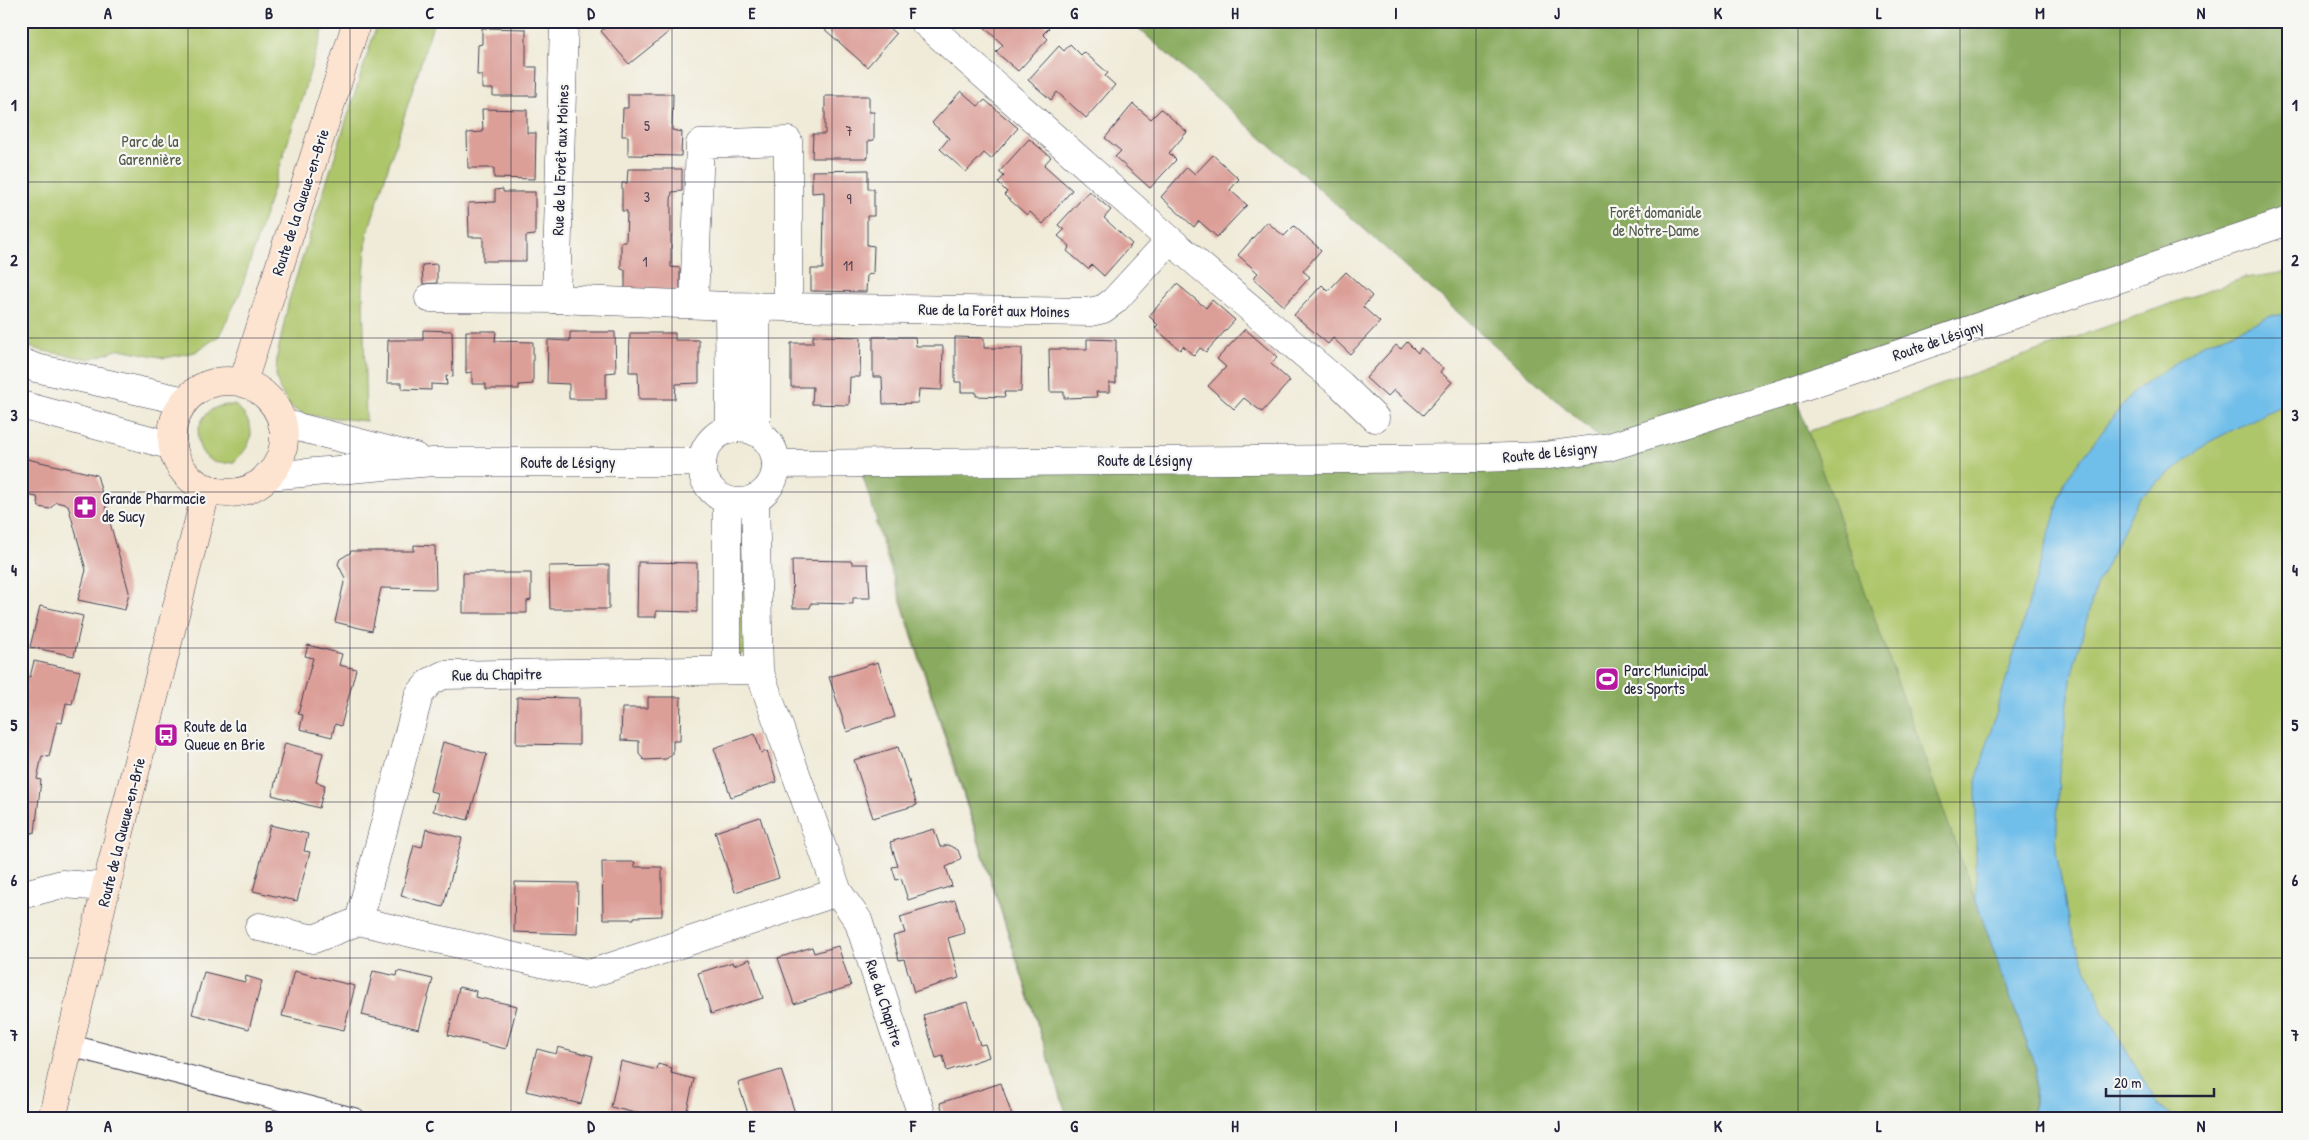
<svg xmlns="http://www.w3.org/2000/svg" width="2309" height="1140" viewBox="0 0 2309 1140" font-family="'Patrick Hand',sans-serif">
	<style>
		.green { fill: #aec66b; stroke: #687453 }
		.forest { fill: #8aab5f; stroke: #56664d }
		.water { fill: #6fbeea; stroke: #487092 }
		.building { fill: #dc9f98 }
		.lines { fill: none; stroke-linecap: round; stroke-linejoin: round }
		.service-casing { stroke: #414053; stroke-width: 23 }
		.minor-casing { stroke: #414053; stroke-width: 29 }
		.tertiary-casing { stroke: #414053; stroke-width: 29 }
		.secondary-casing { stroke: #414053; stroke-width: 29 }
		.service { stroke: #fff; stroke-width: 21 }
		.minor { stroke: #fff; stroke-width: 28 }
		.tertiary { stroke: #fff; stroke-width: 28 }
		.secondary { stroke: #fde4d1; stroke-width: 28 }
		.grid { fill: none; stroke: #22223b; stroke-width: 1; stroke-opacity: 0.55 }
		.labels { text-anchor: middle; dominant-baseline: central; stroke-width: 4.5; stroke-linejoin: round; paint-order: stroke }
		.number-label { font-size: 14px; fill: #504152 }
		.park-label { font-size: 16px; fill: #535b4c; stroke: #f6f6f2 }
		.street-label { font-size: 16px; fill: #22223b; stroke: #f6f6f2 }
		.poi-label { font-size: 16px; fill: #22223b; stroke: #f6f6f2; text-anchor: start }
		.neatline { fill: none; stroke: #22223b; stroke-width: 2 }
		.grid-label { font-size: 16px; text-anchor: middle; font-weight: bold; fill: #22223b }
	</style>
	<rect width="100%" height="100%" fill="#f6f6f2"/>
	<filter id="ink" filterUnits="userSpaceOnUse"><feTurbulence type="fractalNoise" baseFrequency=".02" numOctaves="2"/><feDisplacementMap in="SourceGraphic" scale="10" xChannelSelector="R" yChannelSelector="G"/><feConvolveMatrix kernelMatrix="1 2 1 2 8 2 1 2 1" color-interpolation-filters="sRGB"/></filter>
	<filter id="wash" filterUnits="userSpaceOnUse"><feTurbulence type="fractalNoise" baseFrequency=".0096" numOctaves="4" result="noise"/><feDisplacementMap in="SourceGraphic" scale="20" xChannelSelector="R" yChannelSelector="G"/><feGaussianBlur stdDeviation="1.12" result="paint"/><feColorMatrix in="noise" values="0 0 0 0 0 0 0 0 0 0 0 0 0 0 0 0 0 1.4 0 .05"/><feComposite in="paint" operator="in"/></filter>
	<g filter="url(#wash)">
		<rect width="100%" height="100%" fill="#f0ebd8"/>
		<g class="green">
			<path d="M21 21H326L240 293 219 336 195 352 165 358 120 349 90 359 44 351 21 345Z"/>
			<path d="M378 21H434L367 235 363 289 366 421 306 415 290 407 280 390 276 376 277 356 289 300Z"/>
			<path d="M2288 272V1119H1068L875 522 1597 506 2244 278Z"/>
			<path d="M235 405C257 425 256 442 234 462 228 463 220 464 214 462 191 453 194 417 215 408 221 405 228 405 235 405Z"/>
			<path d="M739 539H743L746 653 739 655Z"/>
		</g>
		<path class="forest" d="M1130 21H2288V221L1793 390 2036 1069 2032 1119H1068L858 462 1608 446Z"/>
		<path class="water" d="M2288 314V402L2209 442 2139 498 2096 586 2072 673 2059 774 2056 850 2069 926 2104 1012 2157 1104 2176 1119H2033L2036 1069 1976 901V781L2065 480 2132 393 2199 346 2271 316Z"/>
		<g id="blocks">
			<g class="building">
				<path d="M613 21H670L675 27 629 64 601 31Z"/>
				<path d="M828 21H881L896 34 867 67 822 27Z"/>
				<path d="M978 21H1042L1049 28 1043 34 1048 39 1018 71 996 52 1003 45Z"/>
				<path d="M482 28 526 29V67H537L536 96H493V89H482V75H477L478 45 482 44Z"/>
				<path d="M1070 44 1081 55 1084 52 1108 73 1105 76 1115 85 1086 118 1057 92 1051 100 1028 80 1059 46 1064 51Z"/>
				<path d="M961 91 978 106 985 100 1018 128 991 159 984 153 966 172 940 149 949 138 932 123Z"/>
				<path d="M628 94H673L672 130 682 132 681 156 628 155V136H622L623 108H628Z"/>
				<path d="M825 96H869V112H874V140L868 141V158H812L813 134H825Z"/>
				<path d="M1133 104 1151 119 1161 109 1187 132 1169 153 1176 160 1150 188 1115 157 1121 151 1105 138Z"/>
				<path d="M482 109 527 110V133H536L535 179 494 178V168H468L467 133 483 132Z"/>
				<path d="M1029 139 1051 157 1044 165 1072 190 1043 224 1030 212 1027 215 1004 195 1007 192 998 183 1004 176 999 172Z"/>
				<path d="M1213 155 1239 179 1230 190 1247 205 1217 237 1199 221 1194 227 1161 197 1187 167 1195 174Z"/>
				<path d="M628 169H682V191L672 192 671 200V267L680 268V291L625 290V270L621 269V242H626L627 211H622V183H627Z"/>
				<path d="M868 170V189H874V216H867V245L874 246 873 274 867 275 866 292 811 291V269H823L824 203V192L812 193V171Z"/>
				<path d="M503 189V192H535V235L526 236V261H483V237H469L468 203 495 202V190Z"/>
				<path d="M1089 191 1111 210 1104 218 1132 244 1104 276 1092 265 1088 269 1067 251 1070 246 1058 236 1064 230 1058 225Z"/>
				<path d="M1267 222 1284 236 1294 226 1321 250 1303 271 1310 277 1284 306 1253 278 1258 273 1238 255Z"/>
				<path d="M437 264V283L423 284 422 265Z"/>
				<path d="M1346 272 1372 296 1363 307 1380 322 1350 354 1333 338 1328 344 1294 315 1322 285 1328 291Z"/>
				<path d="M1177 284 1206 308 1212 300 1235 320 1206 352 1200 348 1194 356 1183 346 1180 350 1155 328 1158 325 1149 316Z"/>
				<path d="M1245 329 1277 357 1271 364 1290 381 1262 412 1244 398 1234 409 1208 386 1226 367 1217 359Z"/>
				<path d="M423 330 452 331 453 377 446 376 447 385 431 384V390L402 389V383H387L388 340H423Z"/>
				<path d="M466 331H496L495 341 533 342V384L519 385V389H486V384H472V372L466 373Z"/>
				<path d="M570 332H615L616 372 606 373V399H569V384L547 383 548 340 570 341Z"/>
				<path d="M630 333H675V340H699V383L676 384 675 399H639L638 372H629Z"/>
				<path d="M813 336 861 337 860 377H850L849 405 812 404 813 387H791V343H813Z"/>
				<path d="M873 337H915L916 346H943L942 390 919 389 918 403 883 404 882 377H873Z"/>
				<path d="M955 337 984 338V348H1022L1021 392H1004L1005 397 976 396V392H961V382H955Z"/>
				<path d="M1087 339 1116 340V383H1109V392H1096L1097 397 1064 398V392H1050L1049 349H1087Z"/>
				<path d="M1407 342 1418 353 1421 348 1443 368 1440 372 1452 382 1423 415 1394 390 1387 397 1366 378 1396 345 1401 349Z"/>
				<path d="M23 458 97 475 129 592 125 610 78 600 86 570 68 505 56 502 50 509 39 507 37 497 21 494Z"/>
				<path d="M414 545 435 546 436 589 381 588 372 631 335 622 345 578 338 564 340 559 350 553 351 551H414Z"/>
				<path d="M792 560 852 561V564H868L870 598H853V604L811 603 810 608H793Z"/>
				<path d="M638 562 697 563V612L656 611V617H637Z"/>
				<path d="M609 565V609H550L549 566Z"/>
				<path d="M463 573H531V600L527 601V613H463Z"/>
				<path d="M40 606 83 616 74 656 30 647Z"/>
				<path d="M308 645 342 654 339 665 356 669 341 726 335 724 332 737 300 729 303 715 298 714 313 658 305 656Z"/>
				<path d="M34 661 80 671 72 704 66 703 62 723 57 722 49 757 42 756 37 779 41 780 35 832 21 836V692L25 675 30 677Z"/>
				<path d="M878 662 895 717 847 732 829 677Z"/>
				<path d="M517 697 579 698V745L516 744Z"/>
				<path d="M648 697H681L680 741H673V754L666 759 644 760 639 754V741L621 740 622 708H648Z"/>
				<path d="M755 734 761 753 767 751 777 782 731 797 714 748Z"/>
				<path d="M443 742 487 754 468 820 433 811 438 793 430 791Z"/>
				<path d="M285 743 323 753 316 782 325 785 319 808 272 795Z"/>
				<path d="M898 747 917 805 873 818 854 760Z"/>
				<path d="M760 817 779 878 735 892 715 832Z"/>
				<path d="M270 825 308 834 304 851 310 852 297 901 253 891Z"/>
				<path d="M426 829 462 838 443 907 401 896 414 845 422 847Z"/>
				<path d="M934 829 940 847 948 845 958 850 961 858 955 863 946 867 952 886 908 900 901 878 896 880 892 867 898 866 890 842Z"/>
				<path d="M602 862H635L634 867H662V916L634 917V919H603Z"/>
				<path d="M515 882 578 883 577 934 514 932Z"/>
				<path d="M955 900 965 933 948 938 959 978 914 992 904 959 899 960 893 936 905 933 900 917Z"/>
				<path d="M838 946 851 986 794 1004 778 958 812 947 814 953Z"/>
				<path d="M750 959 763 998 711 1014 698 973 733 962 734 965Z"/>
				<path d="M294 971 355 986 344 1030 282 1016Z"/>
				<path d="M373 971 397 976 398 971 433 979 419 1029 362 1015Z"/>
				<path d="M204 972 245 982 246 976 262 981 249 1029 192 1014Z"/>
				<path d="M459 987 476 991 475 997 517 1006 506 1049 448 1035Z"/>
				<path d="M967 1002 980 1045 985 1044 989 1057 947 1071 943 1056 936 1058 923 1015Z"/>
				<path d="M558 1047 593 1056 581 1104 526 1091 537 1049 556 1054Z"/>
				<path d="M621 1061 657 1070 658 1064 672 1068 671 1073 694 1079 685 1119H660L611 1107Z"/>
				<path d="M781 1070 797 1119H750L738 1083Z"/>
				<path d="M1001 1083 1013 1119H945L940 1103Z"/>
				<path d="M199 1113 219 1118V1119H198Z"/>
			</g>
		</g>
	</g>
	<g filter="url(#ink)">
		<use href="#blocks" fill-opacity="0" stroke="#414053" stroke-width="1"/>
		<g class="lines">
			<g class="service-casing">
				<path id="service" d="M68 1045 355 1119"/>
			</g>
			<g class="minor-casing">
				<g id="minor">
					<path d="M566 21 564 23 556 299 729 306 1090 312 1103 309 1114 301 1170 240 923 21"/>
					<path d="M1170 240 1341 385 1375 418"/>
					<path d="M429 298 556 299"/>
					<path d="M694 303 700 144 788 141V306"/>
					<path d="M729 306 730 429"/>
					<path d="M756 306V432"/>
					<path d="M21 362 36 368 185 401"/>
					<path d="M21 405 173 446"/>
					<path d="M755 498 759 670 838 892 589 974 359 921 419 695 430 682 443 675 759 670"/>
					<path d="M727 500V670"/>
					<path d="M838 892 858 920 923 1119"/>
					<path d="M21 895 62 884 106 887"/>
					<path d="M259 927 314 939 359 921"/>
				</g>
			</g>
			<g class="tertiary-casing">
				<g id="tertiary">
					<path d="M282 423 415 457"/>
					<circle cx="739" cy="465" r="37"/>
					<path d="M776 464 1480 458 1543 456 1609 447 1793 390 2288 221"/>
					<path d="M267 476 433 462H702"/>
				</g>
			</g>
			<g class="secondary-casing">
				<g id="secondary">
					<circle cx="228" cy="437" r="56"/>
					<path d="M243 382 357 21"/>
					<path d="M52 1119 106 887 207 488"/>
				</g>
			</g>
			<use href="#service" class="service"/>
			<use href="#minor" class="minor"/>
			<use href="#tertiary" class="tertiary"/>
			<use href="#secondary" class="secondary"/>
		</g>
	</g>
	<path class="grid" d="M188 21V1119M350 21V1119M511 21V1119M672 21V1119M832 21V1119M994 21V1119M1154 21V1119M1316 21V1119M1476 21V1119M1638 21V1119M1798 21V1119M1960 21V1119M2120 21V1119M21 182H2288M21 338H2288M21 492H2288M21 648H2288M21 802H2288M21 958H2288"/>
	<defs>
		<g id="pharmacy-square" transform="scale(1.25)"><rect x="-9" y="-9" width="18" height="18" rx="4" fill="#b5179e" stroke="#f6f6f2"/><path d="M-2-6h4v4h4v4h-4v4h-4v-4h-4v-4h4Z" fill="#fff"/></g>
		<g id="stadium-square" transform="scale(1.25)"><rect x="-9" y="-9" width="18" height="18" rx="4" fill="#b5179e" stroke="#f6f6f2"/><path d="M0-5a6.5 5 0 1 0 0 10a6.5 5 0 1 0 0-10ZM-3.5-1.8h7v3.6h-7Z" fill="#fff"/></g>
		<g id="bus-square" transform="scale(1.25)"><rect x="-9" y="-9" width="18" height="18" rx="4" fill="#b5179e" stroke="#f6f6f2"/><path d="M-5-6H5V4H4V6H2V4H-2V6H-4V4H-5ZM-3.5-4V0h7V-4ZM-3.5 1.2v1.5H-2V1.2ZM2 1.2v1.5H3.5V1.2Z" fill="#fff"/></g>
	</defs>
	<g fill-rule="evenodd">
		<use href="#pharmacy-square" x="85" y="507"/>
		<use href="#stadium-square" x="1607" y="679"/>
		<use href="#bus-square" x="166" y="735"/>
	</g>
	<g class="labels">
		<g class="number-label">
			<text x="647" y="125">5</text>
			<text x="849" y="130">7</text>
			<text x="647" y="196">3</text>
			<text x="849" y="198">9</text>
			<text x="645" y="261">1</text>
			<text x="848" y="265">11</text>
		</g>
		<g class="park-label">
			<text x="150" y="141">Parc de la<tspan x="150" dy="18">Garennière</tspan></text>
			<text x="1656" y="212">Forêt domaniale<tspan x="1656" dy="18">de Notre-Dame</tspan></text>
		</g>
		<g class="street-label">
			<text transform="translate(560 160) rotate(-88)">Rue de la Forêt aux Moines</text>
			<text transform="translate(300 202) rotate(-72)">Route de la Queue-en-Brie</text>
			<text transform="translate(994 310) rotate(1)">Rue de la Forêt aux Moines</text>
			<text transform="translate(1938 340) rotate(-19)">Route de Lésigny</text>
			<text transform="translate(1550 452) rotate(-6)">Route de Lésigny</text>
			<text x="1145" y="460">Route de Lésigny</text>
			<text x="568" y="462">Route de Lésigny</text>
			<text transform="translate(497 674) rotate(-1)">Rue du Chapitre</text>
			<text transform="translate(121 832) rotate(-76)">Route de la Queue-en-Brie</text>
			<text transform="translate(885 1003) rotate(72)">Rue du Chapitre</text>
		</g>
		<g class="poi-label">
			<text x="102" y="498">Grande Pharmacie<tspan x="102" dy="18">de Sucy</tspan></text>
			<text x="1624" y="670">Parc Municipal<tspan x="1624" dy="18">des Sports</tspan></text>
			<text x="184" y="726">Route de la<tspan x="184" dy="18">Queue en Brie</tspan></text>
		</g>
	</g>
	<rect width="2309" height="1140" fill="none" stroke="#f6f6f2" stroke-width="55"/>
	<path d="M2106 1088v8h108v-8" fill="none" stroke="#22223b" stroke-width="2.5"/>
	<text x="2114" y="1088" font-size="15" fill="#22223b" stroke="#f6f6f2" stroke-width="4" paint-order="stroke">20 m</text>
	<rect x="28" y="28" width="2254" height="1084" class="neatline"/>
	<g class="grid-label">
		<text x="108" y="19">A</text>
		<text x="269" y="19">B</text>
		<text x="430" y="19">C</text>
		<text x="591" y="19">D</text>
		<text x="752" y="19">E</text>
		<text x="913" y="19">F</text>
		<text x="1074" y="19">G</text>
		<text x="1235" y="19">H</text>
		<text x="1396" y="19">I</text>
		<text x="1557" y="19">J</text>
		<text x="1718" y="19">K</text>
		<text x="1879" y="19">L</text>
		<text x="2040" y="19">M</text>
		<text x="2201" y="19">N</text>
		<text x="14" y="111">1</text>
		<text x="2295" y="111">1</text>
		<text x="14" y="266">2</text>
		<text x="2295" y="266">2</text>
		<text x="14" y="421">3</text>
		<text x="2295" y="421">3</text>
		<text x="14" y="576">4</text>
		<text x="2295" y="576">4</text>
		<text x="14" y="731">5</text>
		<text x="2295" y="731">5</text>
		<text x="14" y="886">6</text>
		<text x="2295" y="886">6</text>
		<text x="14" y="1041">7</text>
		<text x="2295" y="1041">7</text>
		<text x="108" y="1132">A</text>
		<text x="269" y="1132">B</text>
		<text x="430" y="1132">C</text>
		<text x="591" y="1132">D</text>
		<text x="752" y="1132">E</text>
		<text x="913" y="1132">F</text>
		<text x="1074" y="1132">G</text>
		<text x="1235" y="1132">H</text>
		<text x="1396" y="1132">I</text>
		<text x="1557" y="1132">J</text>
		<text x="1718" y="1132">K</text>
		<text x="1879" y="1132">L</text>
		<text x="2040" y="1132">M</text>
		<text x="2201" y="1132">N</text>
	</g>
</svg>
